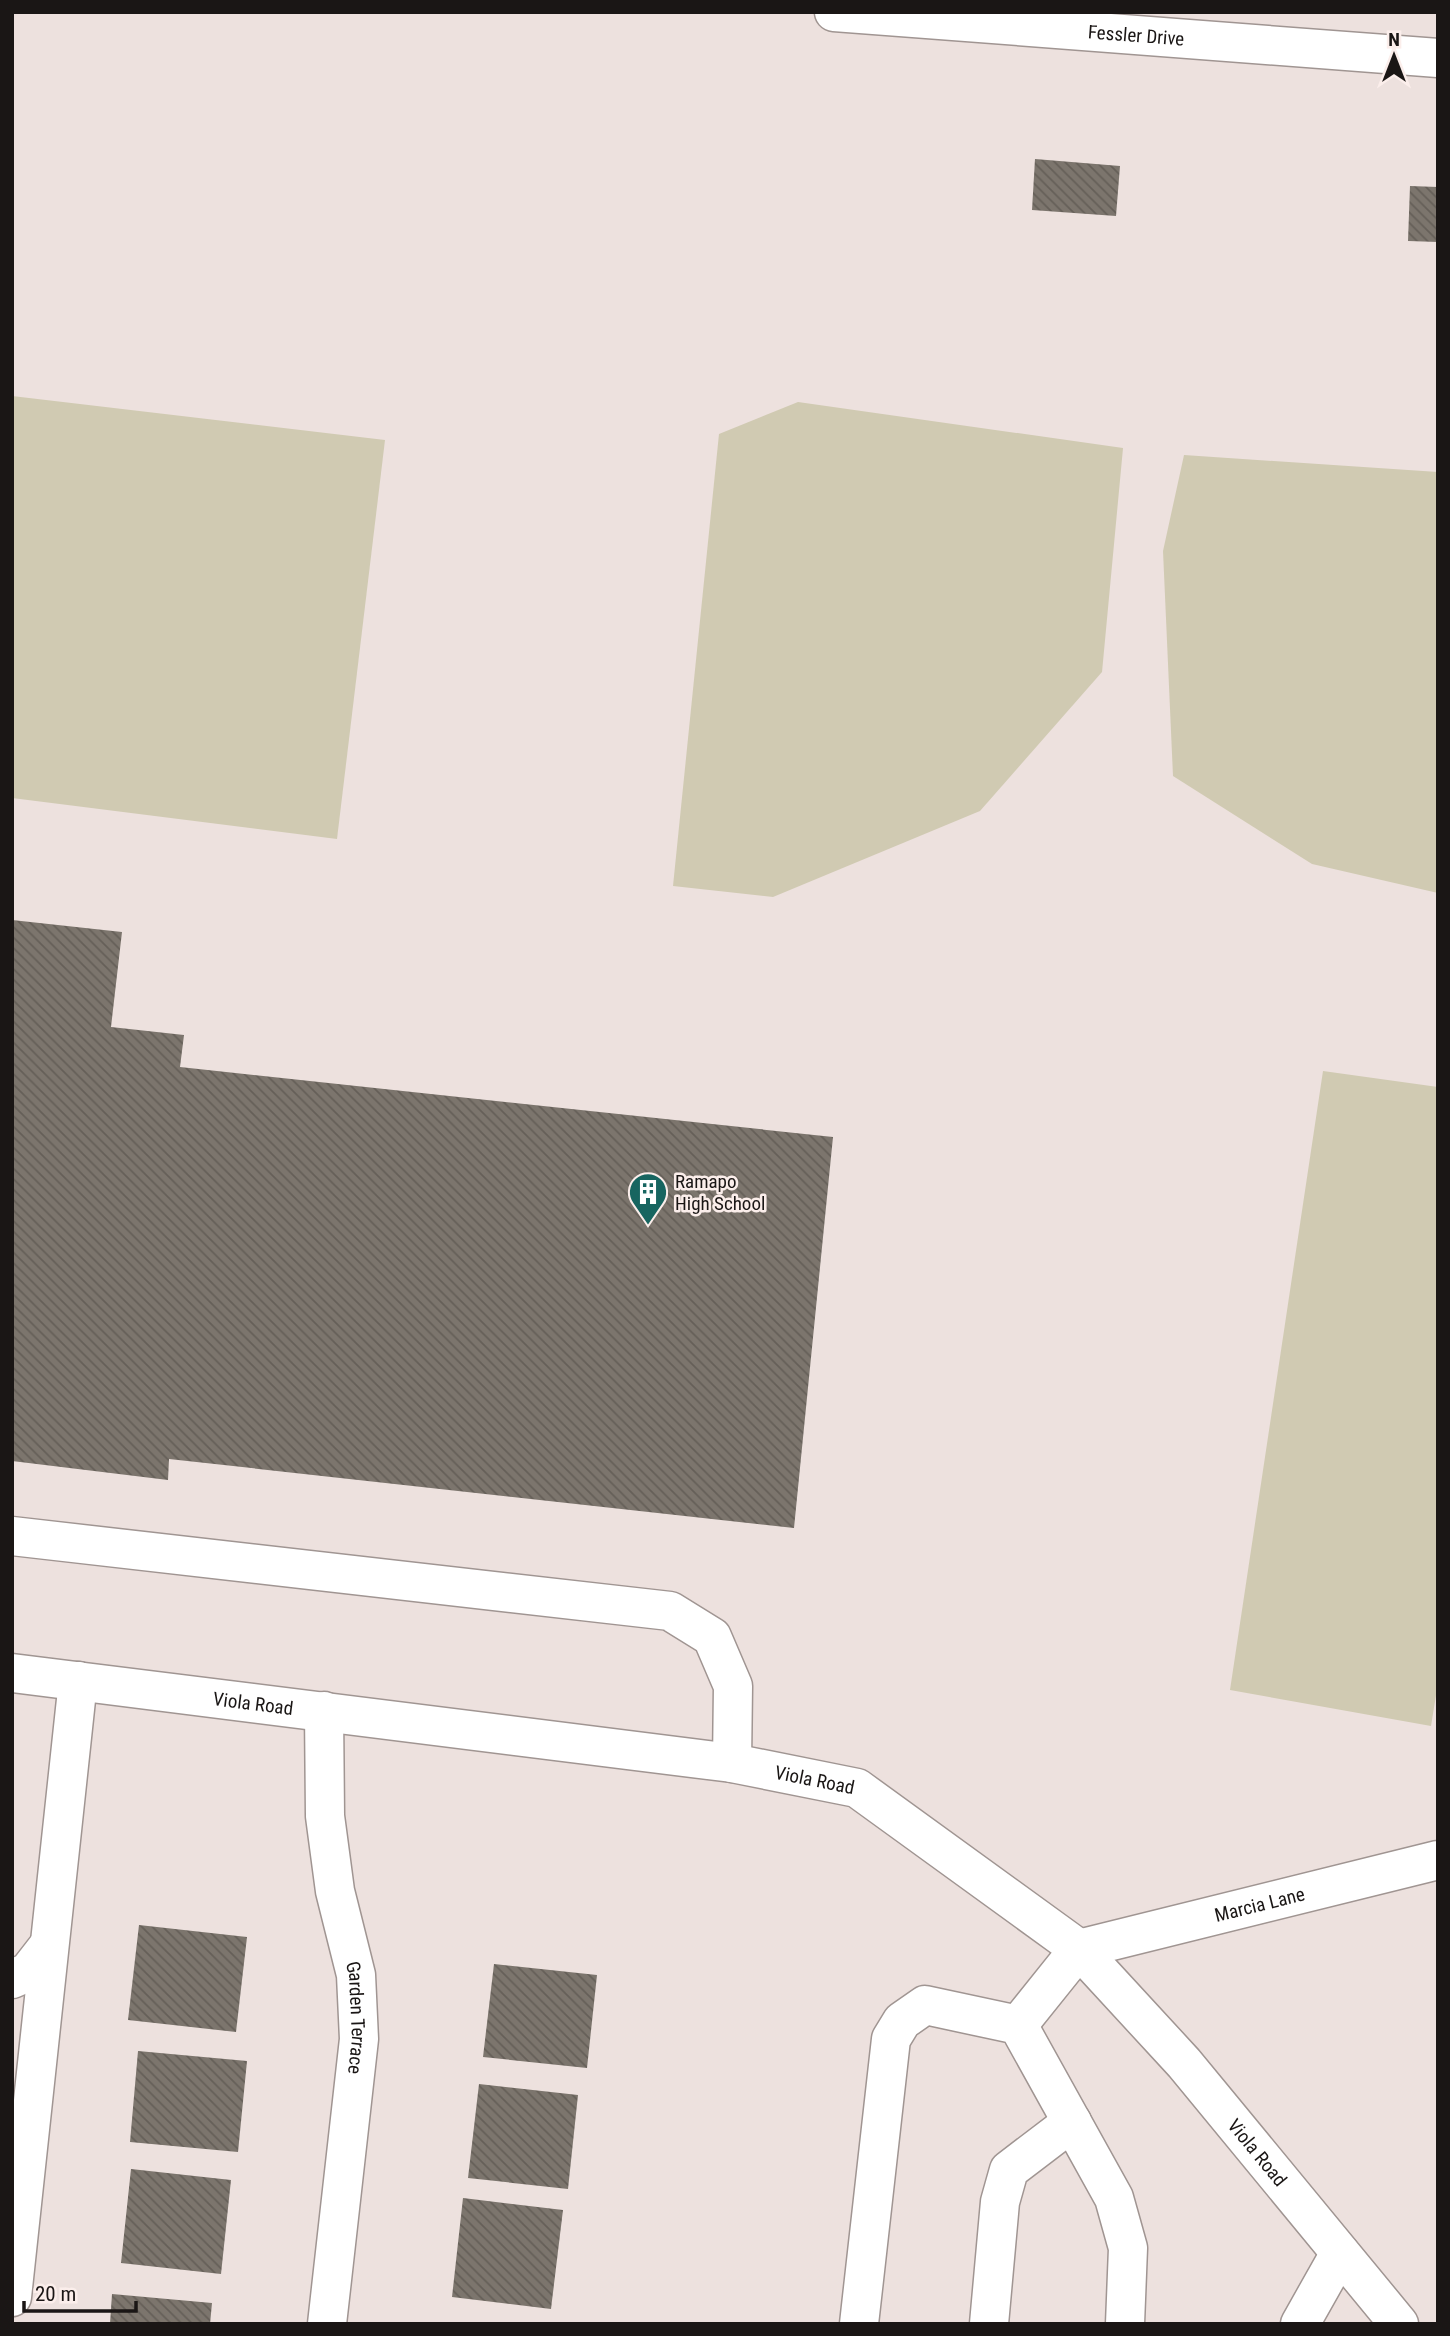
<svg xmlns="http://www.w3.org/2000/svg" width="1450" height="2336" viewBox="0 0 1450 2336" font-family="'Roboto Condensed',sans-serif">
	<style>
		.park { fill: #d0cab2 }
		.building { fill: url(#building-back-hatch) }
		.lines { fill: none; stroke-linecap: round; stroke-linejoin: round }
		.minor-casing { stroke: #a09592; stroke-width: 41 }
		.minor { stroke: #fff; stroke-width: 38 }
		.labels { text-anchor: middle; stroke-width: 5; stroke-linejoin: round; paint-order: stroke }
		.street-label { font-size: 19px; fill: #1a1615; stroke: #fbeeeb }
		.poi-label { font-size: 19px; fill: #1a1615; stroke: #fbeeeb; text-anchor: start }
	</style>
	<defs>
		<pattern id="building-back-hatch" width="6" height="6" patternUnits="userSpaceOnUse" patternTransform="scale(1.75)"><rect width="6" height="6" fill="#7c756d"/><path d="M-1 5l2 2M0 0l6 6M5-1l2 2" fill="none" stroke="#655f58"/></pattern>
	</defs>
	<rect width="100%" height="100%" fill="#ede1de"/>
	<g class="park">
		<path d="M12,396L385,440L337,839L12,798Z"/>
		<path d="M798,402L1123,448L1102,672L980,811L773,897L673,886L719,434Z"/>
		<path d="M1184,455L1438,472V893L1312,864L1173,776L1163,551Z"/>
		<path d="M1323,1071L1438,1087V1683L1431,1726L1230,1690Z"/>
	</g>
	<g class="building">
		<path d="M1035,159L1120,166L1116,216L1032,210Z"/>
		<path d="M1410,186L1438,187V242L1408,241Z"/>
		<path d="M12,920L122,932L111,1027L184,1035L180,1067L833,1137L794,1528L169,1459L168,1480L12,1461Z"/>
		<path d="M139,1925L247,1937L236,2032L128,2020Z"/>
		<path d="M494,1964L597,1975L587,2068L483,2057Z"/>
		<path d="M138,2051L247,2061L238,2152L130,2142Z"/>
		<path d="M479,2084L578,2095L568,2189L468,2178Z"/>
		<path d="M131,2169L231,2180L221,2274L121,2263Z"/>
		<path d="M463,2198L563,2210L551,2309L452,2297Z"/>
		<path d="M112,2294L212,2303L210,2324H110Z"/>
	</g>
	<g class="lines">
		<g class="minor-casing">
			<g id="minor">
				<path id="s1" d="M834,12L1438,58"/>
				<path d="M12,1536L670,1611L712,1637L733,1686L732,1763"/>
				<path id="s2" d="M12,1673L732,1763L857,1788L1079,1949L1184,2063L1399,2324"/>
				<path id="s3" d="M324,1711L325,1816L335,1891L356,1975L359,2039L327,2324"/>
				<path id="s4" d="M1079,1949L1438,1860"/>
				<path d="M12,1979L28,1972L49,1945"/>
				<path d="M1018,2025L1079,1949"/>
				<path d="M12,2297L78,1681"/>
				<path d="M859,2324L891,2039L902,2021L925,2005L1018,2025L1114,2198L1128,2248L1125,2324"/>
				<path d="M989,2324L1000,2202L1009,2170L1072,2122"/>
				<path d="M1300,2324L1340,2253"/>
			</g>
		</g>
		<use href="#minor" class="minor"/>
	</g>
	<defs>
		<g id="building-pin" transform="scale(2.0125)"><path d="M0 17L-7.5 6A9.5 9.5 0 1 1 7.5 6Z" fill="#176560" stroke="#fbeeeb"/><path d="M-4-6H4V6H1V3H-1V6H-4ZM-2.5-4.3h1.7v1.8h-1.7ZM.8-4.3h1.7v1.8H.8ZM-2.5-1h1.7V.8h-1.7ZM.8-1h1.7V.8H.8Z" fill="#fff"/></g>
	</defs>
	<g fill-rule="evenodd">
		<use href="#building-pin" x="648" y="1192"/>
	</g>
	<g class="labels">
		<g class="street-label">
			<text dy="7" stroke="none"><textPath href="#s1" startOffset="303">Fessler Drive</textPath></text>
			<text dy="7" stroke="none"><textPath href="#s2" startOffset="243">Viola Road</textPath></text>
			<text dy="7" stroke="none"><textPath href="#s2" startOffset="810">Viola Road</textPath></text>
			<text dy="7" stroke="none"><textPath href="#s4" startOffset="186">Marcia Lane</textPath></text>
			<text dy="7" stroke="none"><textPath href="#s3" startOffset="310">Garden Terrace</textPath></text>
			<text dy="7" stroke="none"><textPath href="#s2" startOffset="1398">Viola Road</textPath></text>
		</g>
		<g class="poi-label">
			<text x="675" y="1188">Ramapo<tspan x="675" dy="22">High School</tspan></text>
		</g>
	</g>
	<rect width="1450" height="2336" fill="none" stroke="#1a1615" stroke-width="28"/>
	<g transform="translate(1394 56)" stroke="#fbeeeb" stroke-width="5" paint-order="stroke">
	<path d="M0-5L12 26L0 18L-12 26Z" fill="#1a1615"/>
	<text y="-10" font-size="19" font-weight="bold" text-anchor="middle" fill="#1a1615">N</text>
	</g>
	<path d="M24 2301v10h112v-10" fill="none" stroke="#1a1615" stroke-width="3.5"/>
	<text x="35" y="2301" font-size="21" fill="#1a1615" stroke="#fbeeeb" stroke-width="5" paint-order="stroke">20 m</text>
</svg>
